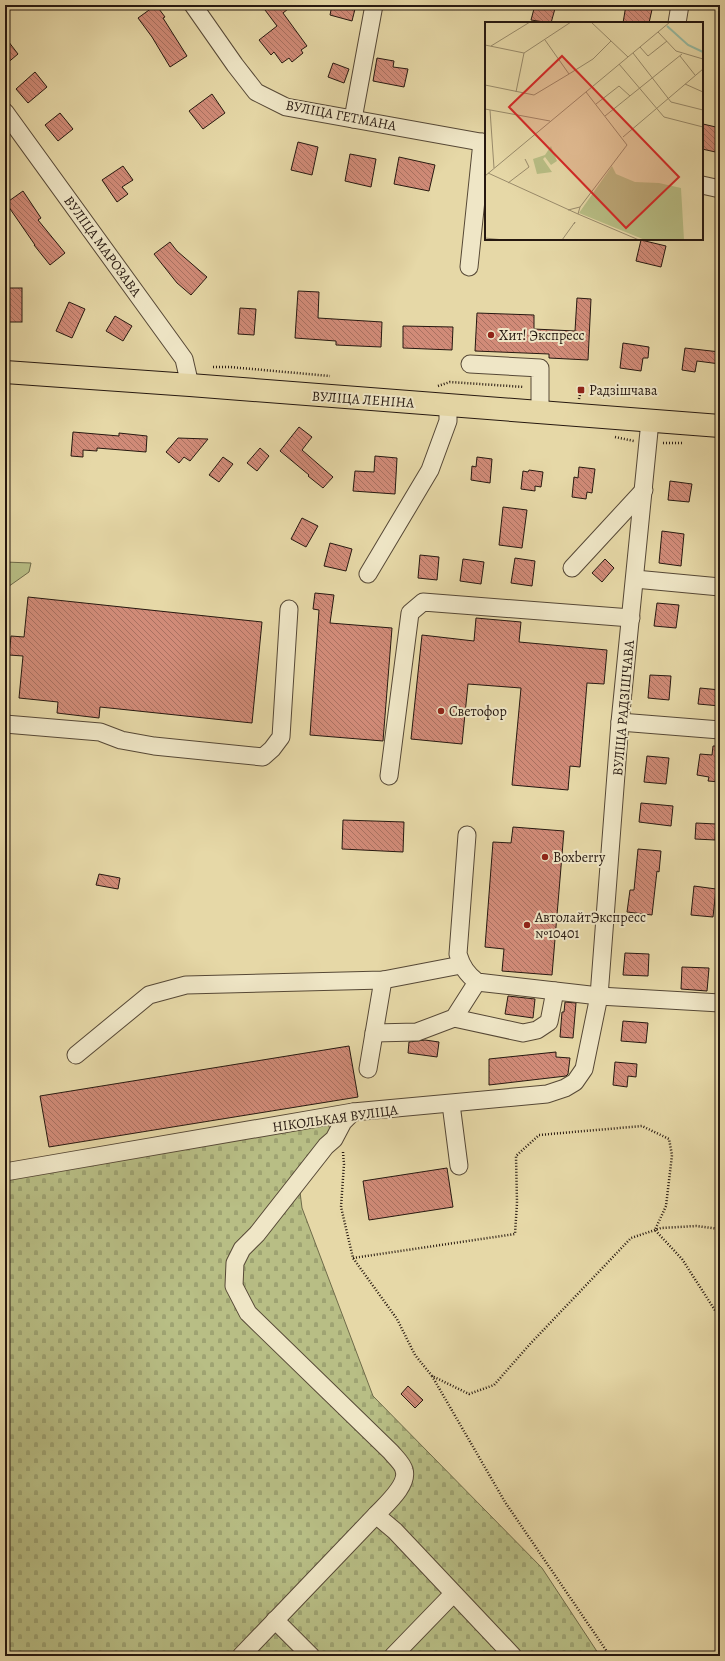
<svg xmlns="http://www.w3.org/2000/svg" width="725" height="1661" viewBox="0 0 725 1661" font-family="Alegreya,serif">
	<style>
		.green { fill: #b8be85; stroke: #6f6b4a }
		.cemetery { fill: url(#cemetery-stones); stroke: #6f6b4a }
		.building { fill: url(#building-back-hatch); stroke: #261810 }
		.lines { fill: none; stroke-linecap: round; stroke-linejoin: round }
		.minor-casing { stroke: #564836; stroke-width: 19 }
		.major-casing { stroke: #261810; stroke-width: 24 }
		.path { stroke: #261810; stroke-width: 2.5; stroke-dasharray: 1 2; stroke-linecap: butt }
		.minor { stroke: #efe6c6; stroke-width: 17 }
		.major { stroke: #e6d8a7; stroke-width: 22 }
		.poi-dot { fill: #8f2418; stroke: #efe6c6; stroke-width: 1.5 }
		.labels { text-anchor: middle; stroke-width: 4; stroke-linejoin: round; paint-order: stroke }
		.street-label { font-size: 14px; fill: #261810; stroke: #efe6c6 }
		.poi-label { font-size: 14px; fill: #261810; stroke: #efe6c6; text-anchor: start }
		.inset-river { fill: none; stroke: #97bba3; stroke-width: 2 }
		.inset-road { fill: none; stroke: #998b6b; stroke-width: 1 }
		.view { fill: #d62828; fill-opacity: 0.15; stroke: #d62828; stroke-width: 2 }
		.inset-edge { fill: none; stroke: #261810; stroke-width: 2 }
	</style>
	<defs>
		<pattern id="cemetery-stones" width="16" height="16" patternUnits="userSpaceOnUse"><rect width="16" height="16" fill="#b8be85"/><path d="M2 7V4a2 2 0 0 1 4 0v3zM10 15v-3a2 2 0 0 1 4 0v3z" fill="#9ea372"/></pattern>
		<pattern id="building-back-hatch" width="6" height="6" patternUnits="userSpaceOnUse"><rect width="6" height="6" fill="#d18b78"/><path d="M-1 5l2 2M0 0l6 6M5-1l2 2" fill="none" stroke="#a97161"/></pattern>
	</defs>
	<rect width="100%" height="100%" fill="#e6d8a7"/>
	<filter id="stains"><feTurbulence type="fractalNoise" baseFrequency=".005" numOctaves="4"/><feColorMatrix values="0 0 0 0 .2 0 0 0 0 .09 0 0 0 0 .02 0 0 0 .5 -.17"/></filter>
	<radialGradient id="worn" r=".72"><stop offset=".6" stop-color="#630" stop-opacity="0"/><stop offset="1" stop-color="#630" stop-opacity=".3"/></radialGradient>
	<path class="green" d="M5,562L31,563L29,572L5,589Z"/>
	<path class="cemetery" d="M328,1124L334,1139L300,1192L302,1208L373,1396L542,1568L600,1656H5V1179Z"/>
	<g class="building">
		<path d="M156,5L165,17L163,18L187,56L170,67L152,37L138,18Z"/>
		<path d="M272,5H293L283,13L307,46L301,50L303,53L292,62L289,58L282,63L274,52L271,55L259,40L277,26L265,10Z"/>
		<path d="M332,5H356L352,21L330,15Z"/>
		<path d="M535,5H556L551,23L531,20Z"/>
		<path d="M626,5H653L649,23H623Z"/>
		<path d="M5,37L18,54L5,65Z"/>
		<path d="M377,58L394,61L393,67L408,69L404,87L373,81Z"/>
		<path d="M333,63L349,69L344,83L328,77Z"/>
		<path d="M35,72L47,87L28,103L16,89Z"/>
		<path d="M212,94L225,113L203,129L189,111Z"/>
		<path d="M60,113L73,129L58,141L45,125Z"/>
		<path d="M703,124L720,128V153L702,149Z"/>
		<path d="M298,142L318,147L312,175L291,170Z"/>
		<path d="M350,154L376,159L371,187L345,181Z"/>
		<path d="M399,157L435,165L429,191L394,184Z"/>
		<path d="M123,166L133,180L122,187L128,194L117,202L102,180Z"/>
		<path d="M23,191L41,218L38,220L65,253L50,265L34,245H35L6,203Z"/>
		<path d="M641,240L666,246L661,267L636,261Z"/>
		<path d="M170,242L177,251L207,277L191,295L177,283L154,254Z"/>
		<rect x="5" y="288" width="17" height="34"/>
		<path d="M298,291L319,292L318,318L382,322L381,347L336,345V341L295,338Z"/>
		<path d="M577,298L591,299L588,360L549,358V354L475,351L477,313L534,315V329L575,331Z"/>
		<path d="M69,302L85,309L72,338L56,331Z"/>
		<path d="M240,308L256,309L254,335L238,334Z"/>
		<path d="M115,316L132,326L123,341L106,331Z"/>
		<path d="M403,326L453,327L452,350L403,348Z"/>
		<path d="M623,343L649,347L648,358H643L641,371L620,368Z"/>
		<path d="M685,348L720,352V364L697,361L695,372L682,370Z"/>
		<path d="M299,427L312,437L302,450L333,477L323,488L308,476L309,475L280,451Z"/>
		<path d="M73,432L119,436V433L147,436L146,452L97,448V451L83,450V457L71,456Z"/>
		<path d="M178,438L208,439L190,461L184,457L179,463L166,452Z"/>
		<path d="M260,448L269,456L257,471L247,463Z"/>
		<path d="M375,456L397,458L395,494L353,491L355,471L374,472Z"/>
		<path d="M223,457L233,464L219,482L209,475Z"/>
		<path d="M477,457L492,459L490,483L471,480L472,466L476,467Z"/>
		<path d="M579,467L595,469L592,493L587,492L586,499L572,497L574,477L578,478Z"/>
		<path d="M529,470L543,472L541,487L535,486V491L521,489L523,471L528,472Z"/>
		<path d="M670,481L692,484L689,502L668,500Z"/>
		<path d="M503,507L527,510L522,548L499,545Z"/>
		<path d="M302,518L318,526L306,547L291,539Z"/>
		<path d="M662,531L684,534L681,566L659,563Z"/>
		<path d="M330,543L352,549L346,571L324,566Z"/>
		<path d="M420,555L439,557L437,580L418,578Z"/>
		<path d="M515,558L535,561L532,586L511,583Z"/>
		<path d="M463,559L484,562L481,584L460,581Z"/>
		<path d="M605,559L614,568L602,582L592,573Z"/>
		<path d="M315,593L334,595L330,623L392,628L383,741L310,735L319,610L313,609Z"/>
		<path d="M28,597L262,622L252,723L100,707L99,718L57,713L58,702L19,698L23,656L9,655L11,636L24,637Z"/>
		<path d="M657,603L679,605L676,628L654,626Z"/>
		<path d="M476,618L521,622L519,642L607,650L604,684L587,683L580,767L570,766L568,790L512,785L521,688L468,684L462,744L411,739L422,635L474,641Z"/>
		<path d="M650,675L671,676L669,700L648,698Z"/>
		<path d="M700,688L720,690V706L698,704Z"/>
		<path d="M713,746H720V782L708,781L709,777L697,775L700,754L712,755Z"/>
		<path d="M647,756L669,758L666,784L644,782Z"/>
		<path d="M641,803L673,806L671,826L639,822Z"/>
		<path d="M343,820L404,822L403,852L342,849Z"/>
		<path d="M696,823L716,824L715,840L695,839Z"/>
		<path d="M513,827L564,831L552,975L502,971L504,949L485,947L493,842L511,843Z"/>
		<path d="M638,849L661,851L659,872L657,871L652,915L627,912L630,890H634Z"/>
		<path d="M99,874L120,878L118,889L96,885Z"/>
		<path d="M694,886L716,889L713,917L691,915Z"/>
		<path d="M625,953L649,954L648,976L623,975Z"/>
		<path d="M682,967L709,968L707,991L681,989Z"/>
		<path d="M508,996L535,999L533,1018L505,1014Z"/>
		<path d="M565,1002L576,1003L573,1038L560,1037L562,1012H564Z"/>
		<path d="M623,1021L648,1023L646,1043L621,1041Z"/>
		<path d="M425,1040L439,1042L437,1057L408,1053L409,1042Z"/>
		<path d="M349,1046L358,1097L49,1147L40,1096Z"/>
		<path d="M556,1052V1057L570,1058L568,1074L566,1076L489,1085V1059Z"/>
		<path d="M615,1062L637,1064L636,1077L628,1076L627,1087L613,1085Z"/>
		<path d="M447,1168L453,1207L369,1220L363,1181Z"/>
		<path d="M408,1386L423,1400L415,1408L401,1394Z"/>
	</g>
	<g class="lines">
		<g class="minor-casing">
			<g id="minor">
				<path d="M193,5L235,65L256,92L286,107L486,143"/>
				<path d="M677,23L680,5"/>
				<path d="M5,112L184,359L190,385"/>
				<path d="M353,119L374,5"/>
				<path d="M702,185L720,189"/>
				<path d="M469,267L482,142"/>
				<path d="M470,364L540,368V413"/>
				<path d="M572,568L644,490"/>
				<path d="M368,574L430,470L448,421V405"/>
				<path d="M635,579L720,587"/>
				<path d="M620,722L720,730"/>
				<path d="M5,724L100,732L121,740L154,746L263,757L272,749L281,737L289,609"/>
				<path d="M389,776L410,613L423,602L631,618"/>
				<path d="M467,835L458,954C462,967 467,974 477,982L599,996L720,1003"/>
				<path d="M454,1018L523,1033L537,1030L549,1022L555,991"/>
				<path d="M374,1033L417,1032L454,1018L477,982"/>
				<path d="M76,1055L149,995L186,985L383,980L461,965"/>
				<path d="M368,1069L383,980"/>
				<path d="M451,1104L459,1166"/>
				<path d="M353,1112L343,1122L334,1139L326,1146L257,1234L242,1249L235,1263L234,1286L248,1313L391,1452C395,1457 403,1464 404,1470C409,1485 385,1505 376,1515L395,1531L513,1656"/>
				<path d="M5,1172L353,1112L547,1094L565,1088L575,1082L584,1069L599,996L620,722L650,421"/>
				<path d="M275,1620L311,1656"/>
				<path d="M241,1656L376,1515"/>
				<path d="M393,1656L453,1594"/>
			</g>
		</g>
		<g class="major-casing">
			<path id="major" d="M5,372L190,385L720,426"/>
		</g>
		<g class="path">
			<path d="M213,367H230L330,376"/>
			<path d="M438,386L450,382L524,387"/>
			<path d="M579,399L581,390"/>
			<path d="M615,437L634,441"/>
			<path d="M663,443H684"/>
			<path d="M343,1152L344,1164L341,1207L353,1258L397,1319L415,1355L432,1376L469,1394L494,1385L531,1343L631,1238L661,1228L696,1226L720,1229"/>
			<path d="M353,1258L515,1234L517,1203L516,1156L539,1135L642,1126L669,1139L672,1155L666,1206L655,1230L682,1259L720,1318"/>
			<path d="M432,1376L505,1502L610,1656"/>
		</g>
		<use href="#minor" class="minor"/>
		<use href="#major" class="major"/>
	</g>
	<g class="poi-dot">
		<circle cx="491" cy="335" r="4"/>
		<rect x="577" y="386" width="8" height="8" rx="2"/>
		<circle cx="441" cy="711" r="4"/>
		<circle cx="545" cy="857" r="4"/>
		<circle cx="527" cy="925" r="4"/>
	</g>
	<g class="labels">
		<g class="street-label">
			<text transform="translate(341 115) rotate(11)" y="5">ВУЛІЦА ГЕТМАНА</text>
			<text transform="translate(103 246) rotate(54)" y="5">ВУЛІЦА МАРОЗАВА</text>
			<text transform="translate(363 399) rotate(4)" y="5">ВУЛІЦА ЛЕНІНА</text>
			<text transform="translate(623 708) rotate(-85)" y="5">ВУЛІЦА РАДЗІШЧАВА</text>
			<text transform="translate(335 1118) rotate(-8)" y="5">НІКОЛЬКАЯ ВУЛІЦА</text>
		</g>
		<g class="poi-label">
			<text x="499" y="340">Хит! Экспресс</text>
			<text x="589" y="395">Радзішчава</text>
			<text x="449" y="716">Светофор</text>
			<text x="553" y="862">Boxberry</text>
			<text x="535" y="922">АвтолайтЭкспресс<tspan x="535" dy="16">№10401</tspan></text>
		</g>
	</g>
	<g transform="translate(485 22)">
		<rect width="218" height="218" fill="#e6d8a7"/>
		<path d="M66,124L72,139L66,143L60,135L58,137L67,150L52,152L48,137L60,133Z" fill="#b8be85"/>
		<path d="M127,144L131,152L150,160L174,161L196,166L199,218H160L94,191Z" fill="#b8be85"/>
		<path class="inset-river" d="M182,4L203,23L218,30"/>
		<path class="inset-road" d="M106,0L143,35M173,10L191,29L218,37M0,23L39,31L86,0M6,24L45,0M155,25L163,34L182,19M148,31L186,80L218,88M195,34L210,53M134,42L179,95L218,105M84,52L108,37L126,19M200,62L218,70M0,63L49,73L84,52L60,18M31,70L39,31M111,82L134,64L145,74M0,87L65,99M5,88L9,146M120,94L197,32M138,115L218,47M3,151L93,192M0,154L185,0M23,161L44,145L40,137M95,185L93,192L154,218M83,188L95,185L142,123L101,70M0,216L19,218M77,218L90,200L89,202"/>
		<path class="view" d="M77,34L194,155L141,206L24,85Z"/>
		<rect width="218" height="218" class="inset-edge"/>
	</g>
	<rect width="725" height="1661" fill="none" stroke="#e6d8a7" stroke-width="20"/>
	<rect x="6" y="6" width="713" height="1649" fill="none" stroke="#261810" stroke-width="2"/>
	<rect x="10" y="10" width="705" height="1641" fill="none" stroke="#261810"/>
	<rect width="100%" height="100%" filter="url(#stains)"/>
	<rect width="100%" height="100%" fill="url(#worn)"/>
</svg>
